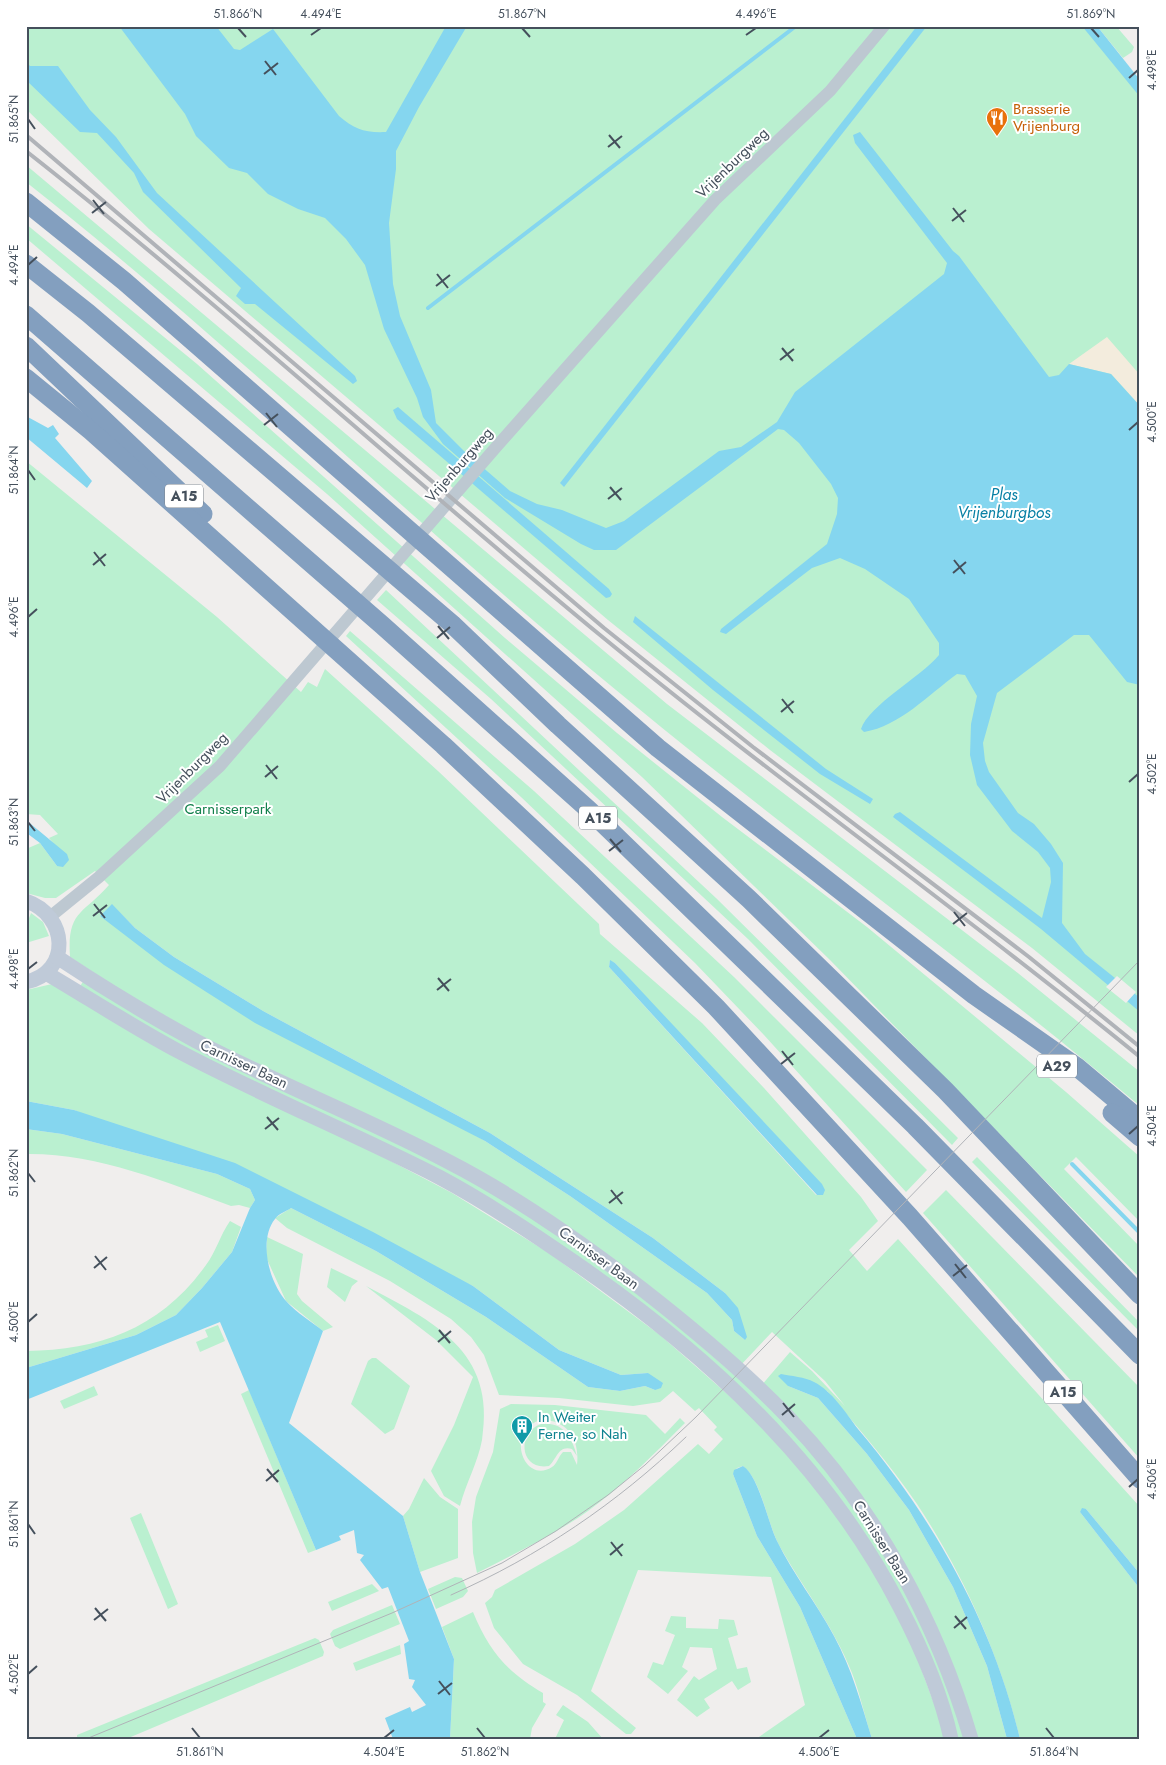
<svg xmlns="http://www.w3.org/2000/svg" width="1166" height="1765" viewBox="0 0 1166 1765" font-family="Jost,sans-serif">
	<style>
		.green { fill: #baf0d0; fill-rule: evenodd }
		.sand { fill: #f3ecdd }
		.water { fill: #85d6ef }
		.pier { fill: #f0eeed }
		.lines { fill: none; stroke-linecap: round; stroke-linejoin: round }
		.stream { stroke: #85d6ef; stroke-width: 4 }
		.tertiary { stroke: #bdc8d1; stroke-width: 12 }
		.secondary { stroke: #bfcad8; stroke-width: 15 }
		.motorway { stroke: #839fbf; stroke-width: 19 }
		.tram { stroke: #b0b3b8; stroke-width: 1 }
		.rail { stroke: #b0b3b8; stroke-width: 4 }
		.ticks { fill: none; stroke: #45505c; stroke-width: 2 }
		.labels { text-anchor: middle; stroke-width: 4; stroke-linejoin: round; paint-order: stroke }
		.shield { fill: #fff; stroke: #7d848d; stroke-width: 1 }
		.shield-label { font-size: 14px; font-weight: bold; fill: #45505c }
		.food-label { font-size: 15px; fill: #c56008; stroke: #fff; text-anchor: start }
		.street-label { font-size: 15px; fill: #45505c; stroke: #fff }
		.park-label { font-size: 15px; fill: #13804c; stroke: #fff }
		.culture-label { font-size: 15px; fill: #0d838f; stroke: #fff; text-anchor: start }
		.water-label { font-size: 16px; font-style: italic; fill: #0880a5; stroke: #fff }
		.neatline { fill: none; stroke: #45505c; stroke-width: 2 }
		.ticks-label { font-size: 12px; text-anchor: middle; fill: #45505c }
	</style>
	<rect width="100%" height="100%" fill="#f0eeed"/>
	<g class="green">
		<path d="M26,26H1090L1140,87V1036L1032,948L770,750L608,620L149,229L26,109Z"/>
		<path d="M1097,26H1116L1134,47L1132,52L1123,58Z"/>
		<path d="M26,165L667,704L1014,970L1140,1072V1106C969,963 788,833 616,690C416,525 230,343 26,182Z"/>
		<path d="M26,224L197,364L505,638L617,733L722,817L867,927L1066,1092L1140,1157V1222L1076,1157L1064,1169L1140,1247V1278L830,960L642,777L327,494L26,238Z"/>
		<path d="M26,461L217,617L301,692L308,682L317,687L325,669L438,771L599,924L600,934L702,1023L764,1088L861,1197L878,1221L849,1250L867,1271L898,1239L1140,1507V1574L1086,1509L1080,1512L1140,1589V1739H1020C1000,1656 964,1575 917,1504C890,1464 858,1428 827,1391L788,1386L818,1398L867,1454L909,1510L953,1587L987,1666L1007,1739H974L884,1535L760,1387L790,1352L812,1371L845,1406L825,1381L772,1332L739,1367L560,1229L175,1026L70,957C67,910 83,915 109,885L95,871L56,898H45L26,893V849L40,843L57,866L55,845L49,838L58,834L40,815L26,814ZM112,905L135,928L174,957L263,1011L490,1133L653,1238L725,1293L745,1340L734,1331L732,1320L707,1293L570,1196L485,1141L100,916ZM610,961L615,963L822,1195H816L609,967Z"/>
		<path d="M386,590L716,898L958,1138L952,1145L748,939L491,699L377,600Z"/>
		<path d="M350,631L534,791L734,977L927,1170L906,1192L764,1035L695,963L521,797L346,636Z"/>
		<path d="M31,913L43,922L49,936L26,943V926Z"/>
		<path d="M84,980L428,1155L521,1210L658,1308L782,1417L832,1474L911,1595L967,1739H957L932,1664L790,1440L545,1237L215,1066L79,988Z"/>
		<path d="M52,984L452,1193L549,1253L660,1335L741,1406L787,1452L851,1533L908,1633L947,1739H872C865,1717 860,1694 852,1673C834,1627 803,1588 779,1545C767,1523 762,1481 743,1466L737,1468L733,1474L757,1536L800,1607L857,1739H756L805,1705L771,1577L638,1570L591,1691L636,1728L631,1734H626L577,1695L523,1664L494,1628L485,1603L492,1597L495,1590L575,1544L624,1510L698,1444L709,1454L723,1439L714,1430L717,1427L699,1408L695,1411L673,1391L660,1402L633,1406L559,1398L499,1395L484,1355L471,1337L451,1319L390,1281L287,1228L275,1218L291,1208L376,1251L486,1317L588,1387L620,1391L645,1386L655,1390L648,1373L621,1375L559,1350L473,1286L74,1110L26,1101V990Z"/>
		<path d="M26,1129L62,1134L217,1174L250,1189L255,1200L250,1208L239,1205L231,1206C166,1182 97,1153 26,1154Z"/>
		<path d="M977,1157L1140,1323V1332L972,1162Z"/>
		<path d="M946,1190L1140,1388V1459L923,1213Z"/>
		<path d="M230,1221L241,1227L232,1252L202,1288L176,1315L136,1335L26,1368V1351C101,1350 161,1328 206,1265C216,1252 220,1235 230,1221Z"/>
		<path d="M267,1237L303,1254L297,1294L302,1301L333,1327L323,1331L286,1301L266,1257Z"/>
		<path d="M331,1268L358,1281L352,1286L345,1302L327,1287Z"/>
		<path d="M366,1286C432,1321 497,1350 482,1440C478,1462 466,1483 460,1506L444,1496L431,1471L454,1425L473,1377L436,1340Z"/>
		<path d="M218,1325L225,1341L200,1352L196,1342L208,1337L205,1330Z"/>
		<path d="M372,1358H376L410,1386L394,1429L385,1434L351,1404L368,1361Z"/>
		<path d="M94,1386L98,1395L64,1409L60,1401Z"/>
		<path d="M249,1390L316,1550L308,1553L241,1394Z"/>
		<path d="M511,1404L555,1405L646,1415L665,1434L680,1418L685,1423C654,1454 624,1485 588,1511C554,1535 514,1554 477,1573L473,1553L472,1522L476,1497L493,1452L500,1409ZM540,1420C567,1419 580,1439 577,1465L571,1452H563C558,1457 557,1464 552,1467C525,1485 504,1433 540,1420Z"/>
		<path d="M541,1424C563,1421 572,1437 577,1456L572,1449C558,1445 557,1459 549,1466C520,1471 516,1433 541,1424Z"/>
		<path d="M424,1478L440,1497L458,1509V1558L420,1572L403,1516L409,1509Z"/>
		<path d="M141,1513L178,1604L168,1609L130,1518Z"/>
		<path d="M455,1577L462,1578L468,1591L463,1597L436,1609L428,1589Z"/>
		<path d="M372,1584L379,1591L332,1611L328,1602Z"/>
		<path d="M392,1605L400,1624L340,1649L335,1646L330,1634L333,1630Z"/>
		<path d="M473,1612C489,1651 507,1672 543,1693V1702L546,1704L532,1728L530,1739H450L454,1659L442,1627Z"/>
		<path d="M671,1616L686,1617V1628L718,1629L719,1619L734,1620L738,1635L728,1638L737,1669L747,1667L751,1682L738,1690L732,1681L704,1699L710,1708L697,1717L677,1700L694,1676L699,1680L717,1669L712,1648L690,1647L682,1667L688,1671L668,1694L647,1677L653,1662L663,1665L675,1635L665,1631Z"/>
		<path d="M315,1638L319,1640L324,1652L323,1656L126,1739H77V1735Z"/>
		<path d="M400,1645L401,1654L356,1671L353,1663Z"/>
		<path d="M563,1705L588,1722L603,1739H555L564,1720L556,1715Z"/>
	</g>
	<path class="sand" d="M1107,337L1140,375V406L1111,374L1069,364Z"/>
	<g class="water">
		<path d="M119,26H216L234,49L240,50L273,29L339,116C354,129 365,133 386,132L446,26H467L419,107L396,151V169L389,223L393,284L400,316L431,390L436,423L464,451L510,491L537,504L562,510L606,528L624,521L719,451L741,447L777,422L795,392L944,274L947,263L855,143L853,135L860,132L953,251L959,256L1049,377L1059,375L1069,364L1111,374L1140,406V685L1127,682L1089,635H1074L997,693L983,743L985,761L989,772L1018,813L1034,824L1051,844L1063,863L1062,923L1085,954L1140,998V1012L1041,929L893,817L895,814L900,812L1042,918L1051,882L1050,868L1038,852L1012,831L977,785L970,755L971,724L977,696L965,675L957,674C928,695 900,726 864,732L861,729C869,705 921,677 939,655V643L909,599L865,569L840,558L812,568L726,634L720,632L721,629L827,544L837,514L838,498L831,484L799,443L784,430L778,429L616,550H594L581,544L505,498L443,444L423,417L417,398L384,329L365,265L346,239L325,218L298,209L268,194L247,173L229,168L196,136L185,114Z"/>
		<path d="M917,26H927L564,487L560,483Z"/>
		<path d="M1082,26H1097L1140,80V97Z"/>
		<path d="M26,62L30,66H58L90,110L116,137L157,193L355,376L357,381L353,384L255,304H245L236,296L241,288L143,192L134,173L97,133L80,132L26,80Z"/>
		<path d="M398,407L609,589L612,594L610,597L606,598L397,419L393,410Z"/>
		<path d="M26,416L48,428L53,425L59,434L55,438L92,481L87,488L26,437Z"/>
		<path d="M635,616L826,769L873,799L870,804L820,774L713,690L633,622Z"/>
		<path d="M26,820L67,854L69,860L63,867L57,866L40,843L28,834Z"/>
		<path d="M112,904L135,928L174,957L263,1011L490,1133L653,1238L725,1293L738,1308L747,1337L745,1340L734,1331L732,1320L707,1293L570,1196L485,1141L255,1023L164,965L100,916Z"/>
		<path d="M610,960L615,963L822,1184L825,1190L823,1195H817L609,967Z"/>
		<path d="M26,1101L74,1110L235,1163L373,1232L473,1286L559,1350L621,1375L648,1373L663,1383L661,1388L655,1390L645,1386L620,1391L588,1387L486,1317L376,1251L291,1208C287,1211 278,1214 275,1219C258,1240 269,1283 287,1302C297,1313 312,1322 323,1331L289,1423L403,1516L420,1572L454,1659L450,1739H393L385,1718L410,1707L412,1712L426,1705L412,1687L415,1680L409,1679L404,1644L409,1641L388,1587L382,1589L360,1560L364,1555L357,1553L354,1530L339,1536L341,1540L316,1550L220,1322L26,1400V1368L136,1335L176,1315L202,1288L232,1252L250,1208L255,1200L250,1189L217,1174L62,1134L26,1129Z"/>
		<path d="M781,1374C791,1376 805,1377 814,1382C832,1391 846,1413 858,1429C934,1519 993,1624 1020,1739H1007L987,1666L953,1587L909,1510L867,1454L818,1398L788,1386L778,1376Z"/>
		<path d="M743,1466C759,1476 768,1523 777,1541C793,1574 817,1604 834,1636C852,1669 861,1703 872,1739H857L800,1607L757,1536L733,1474L734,1470Z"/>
		<path d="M1082,1508L1086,1509L1140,1574V1589L1080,1512Z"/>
	</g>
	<path class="pier" d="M1117,976L1136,992L1126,1003L1106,987Z"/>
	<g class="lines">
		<g class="stream">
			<path d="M428,308L796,26"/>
			<path d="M1072,1164L1140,1233"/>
		</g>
		<path class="tertiary" d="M51,916L99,877L220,766L497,446L715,200L830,91L884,26"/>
		<g class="secondary">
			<path d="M26,901C68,915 72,972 26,982"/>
			<path d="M57,957C102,987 148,1015 196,1041C278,1084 366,1118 449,1162C517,1197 581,1242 642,1289C692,1328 743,1370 787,1416C874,1507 936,1619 971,1739"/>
			<path d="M46,973C90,999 133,1027 178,1051C263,1096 353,1133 439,1177C486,1202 531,1232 574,1262C706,1353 826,1463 900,1607C922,1649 941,1693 951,1739"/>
		</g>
		<g class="motorway">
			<path d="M26,202L124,281L658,748L974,995L1077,1067L1140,1120"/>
			<path d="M26,264L88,313L452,624L558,725L749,899L945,1090L1140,1295"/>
			<path d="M26,315L382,625L589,810L915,1126L1140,1355"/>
			<path d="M26,346L203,514"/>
			<path d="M26,378L91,431L443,745L583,876L716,1007L910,1217L1140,1479"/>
			<path d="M1112,1113L1140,1137"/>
		</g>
		<g class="tram">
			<path d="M1135,26L1140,32"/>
			<path d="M451,1595C539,1556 616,1504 686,1437"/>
			<path d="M86,1739L392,1613L502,1563L556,1531L608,1495L645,1465L696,1417L1140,960"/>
		</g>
		<g class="rail">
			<path d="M26,135L604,628L753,747L1029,957L1140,1047"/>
			<path d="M26,151C223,306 407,476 600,635C776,780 963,912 1140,1057"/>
		</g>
	</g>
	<path class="ticks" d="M238,28L246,37M522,28L530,37M1091,28L1099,37M311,35L321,28M746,35L756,28M265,61L276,75M264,74L278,63M1129,78L1138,70M28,119L35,129M609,135L620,148M608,147L622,136M93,200L104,214M953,208L964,222M92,213L106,202M952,221L966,210M28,265L37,257M437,274L448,288M436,286L450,275M782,348L793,361M780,360L794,349M266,413L277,427M264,425L278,414M1129,430L1138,422M28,470L35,480M610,487L621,500M608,499L622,488M94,552L105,566M954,560L965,574M93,565L106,554M953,573L966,562M28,617L37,609M438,626L449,639M437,638L450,627M782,699L793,713M781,712L794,701M266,765L277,779M265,777L278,766M1129,782L1138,774M28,822L35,831M610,839L621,852M609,851L623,840M94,904L105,918M954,912L965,926M93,916L107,905M953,924L967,913M28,969L37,962M438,978L449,991M437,990L451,979M782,1051L793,1065M781,1064L795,1053M267,1117L278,1130M265,1129L279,1118M1129,1134L1138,1126M28,1173L35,1182M611,1190L622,1204M609,1203L623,1192M95,1256L106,1270M955,1264L966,1278M94,1268L107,1257M953,1276L967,1265M28,1322L37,1314M439,1330L450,1343M438,1342L451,1331M783,1403L794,1417M782,1415L795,1404M267,1469L278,1482M266,1481L279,1470M1129,1487L1138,1479M28,1524L35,1534M611,1542L622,1556M610,1555L623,1544M95,1608L106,1621M955,1616L966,1629M94,1620L108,1609M954,1628L967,1617M28,1674L37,1666M439,1681L450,1695M438,1694L452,1683M192,1728L200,1738M477,1728L485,1738M1046,1728L1054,1738M384,1738L394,1730M819,1738L829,1730"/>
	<defs>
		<g id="restaurant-pin" transform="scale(1.125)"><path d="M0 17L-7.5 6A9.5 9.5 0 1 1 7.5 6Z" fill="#e8710a" stroke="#fff"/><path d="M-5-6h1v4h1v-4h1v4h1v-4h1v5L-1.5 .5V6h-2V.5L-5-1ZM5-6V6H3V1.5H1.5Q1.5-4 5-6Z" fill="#fff"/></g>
		<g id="building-pin" transform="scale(1.125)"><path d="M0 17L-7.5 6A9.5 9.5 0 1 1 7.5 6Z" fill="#0f9aa8" stroke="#fff"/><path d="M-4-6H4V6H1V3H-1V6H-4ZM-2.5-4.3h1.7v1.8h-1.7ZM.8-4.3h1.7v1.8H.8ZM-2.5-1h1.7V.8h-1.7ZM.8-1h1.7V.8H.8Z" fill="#fff"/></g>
	</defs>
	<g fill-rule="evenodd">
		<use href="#restaurant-pin" x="997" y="118"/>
		<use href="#building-pin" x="522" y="1426"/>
	</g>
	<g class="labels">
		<g class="shield">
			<rect x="165" y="484.5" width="38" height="23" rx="4"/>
			<rect x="579" y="806.5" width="38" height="23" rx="4"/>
			<rect x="1037" y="1054.5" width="40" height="23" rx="4"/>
			<rect x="1044" y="1380.5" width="38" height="23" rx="4"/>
		</g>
		<g class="shield-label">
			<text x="184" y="501">A15</text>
			<text x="598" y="823">A15</text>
			<text x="1057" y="1071">A29</text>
			<text x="1063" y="1397">A15</text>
		</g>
		<g class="food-label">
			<text x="1013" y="114">Brasserie<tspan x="1013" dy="17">Vrijenburg</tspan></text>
		</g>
		<g class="street-label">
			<text transform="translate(732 163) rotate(-44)" y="5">Vrijenburgweg</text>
			<text transform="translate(459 465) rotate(-49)" y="5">Vrijenburgweg</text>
			<text transform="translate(192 768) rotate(-45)" y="5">Vrijenburgweg</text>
			<text transform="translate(244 1064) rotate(25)" y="5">Carnisser Baan</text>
			<text transform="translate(599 1258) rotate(36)" y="5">Carnisser Baan</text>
			<text transform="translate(882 1542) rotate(58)" y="5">Carnisser Baan</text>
		</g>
		<g class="park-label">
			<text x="228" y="814">Carnisserpark</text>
		</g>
		<g class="culture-label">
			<text x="538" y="1422">In Weiter<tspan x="538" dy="17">Ferne, so Nah</tspan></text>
		</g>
		<g class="water-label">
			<text x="1004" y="500">Plas<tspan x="1004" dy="18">Vrijenburgbos</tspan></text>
		</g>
	</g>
	<rect width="1166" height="1765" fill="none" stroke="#ffffff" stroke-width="55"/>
	<rect x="28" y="28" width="1110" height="1710" class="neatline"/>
	<g class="ticks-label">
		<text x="238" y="18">51.866°N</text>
		<text x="321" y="18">4.494°E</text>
		<text x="522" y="18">51.867°N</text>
		<text x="756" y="18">4.496°E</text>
		<text x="1091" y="18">51.869°N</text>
		<text transform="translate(1152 70) rotate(-90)" y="4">4.498°E</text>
		<text transform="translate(14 119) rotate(-90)" y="4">51.865°N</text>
		<text transform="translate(14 265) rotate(-90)" y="4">4.494°E</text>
		<text transform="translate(1152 422) rotate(-90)" y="4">4.500°E</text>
		<text transform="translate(14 470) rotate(-90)" y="4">51.864°N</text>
		<text transform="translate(14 617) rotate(-90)" y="4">4.496°E</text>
		<text transform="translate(1152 774) rotate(-90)" y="4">4.502°E</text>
		<text transform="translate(14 822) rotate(-90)" y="4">51.863°N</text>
		<text transform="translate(14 969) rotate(-90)" y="4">4.498°E</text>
		<text transform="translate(1152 1126) rotate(-90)" y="4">4.504°E</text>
		<text transform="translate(14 1173) rotate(-90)" y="4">51.862°N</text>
		<text transform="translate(14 1322) rotate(-90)" y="4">4.500°E</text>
		<text transform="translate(1152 1479) rotate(-90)" y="4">4.506°E</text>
		<text transform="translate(14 1524) rotate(-90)" y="4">51.861°N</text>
		<text transform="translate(14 1674) rotate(-90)" y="4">4.502°E</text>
		<text x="200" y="1756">51.861°N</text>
		<text x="384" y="1756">4.504°E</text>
		<text x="485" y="1756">51.862°N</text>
		<text x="819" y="1756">4.506°E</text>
		<text x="1054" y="1756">51.864°N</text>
	</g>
</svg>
